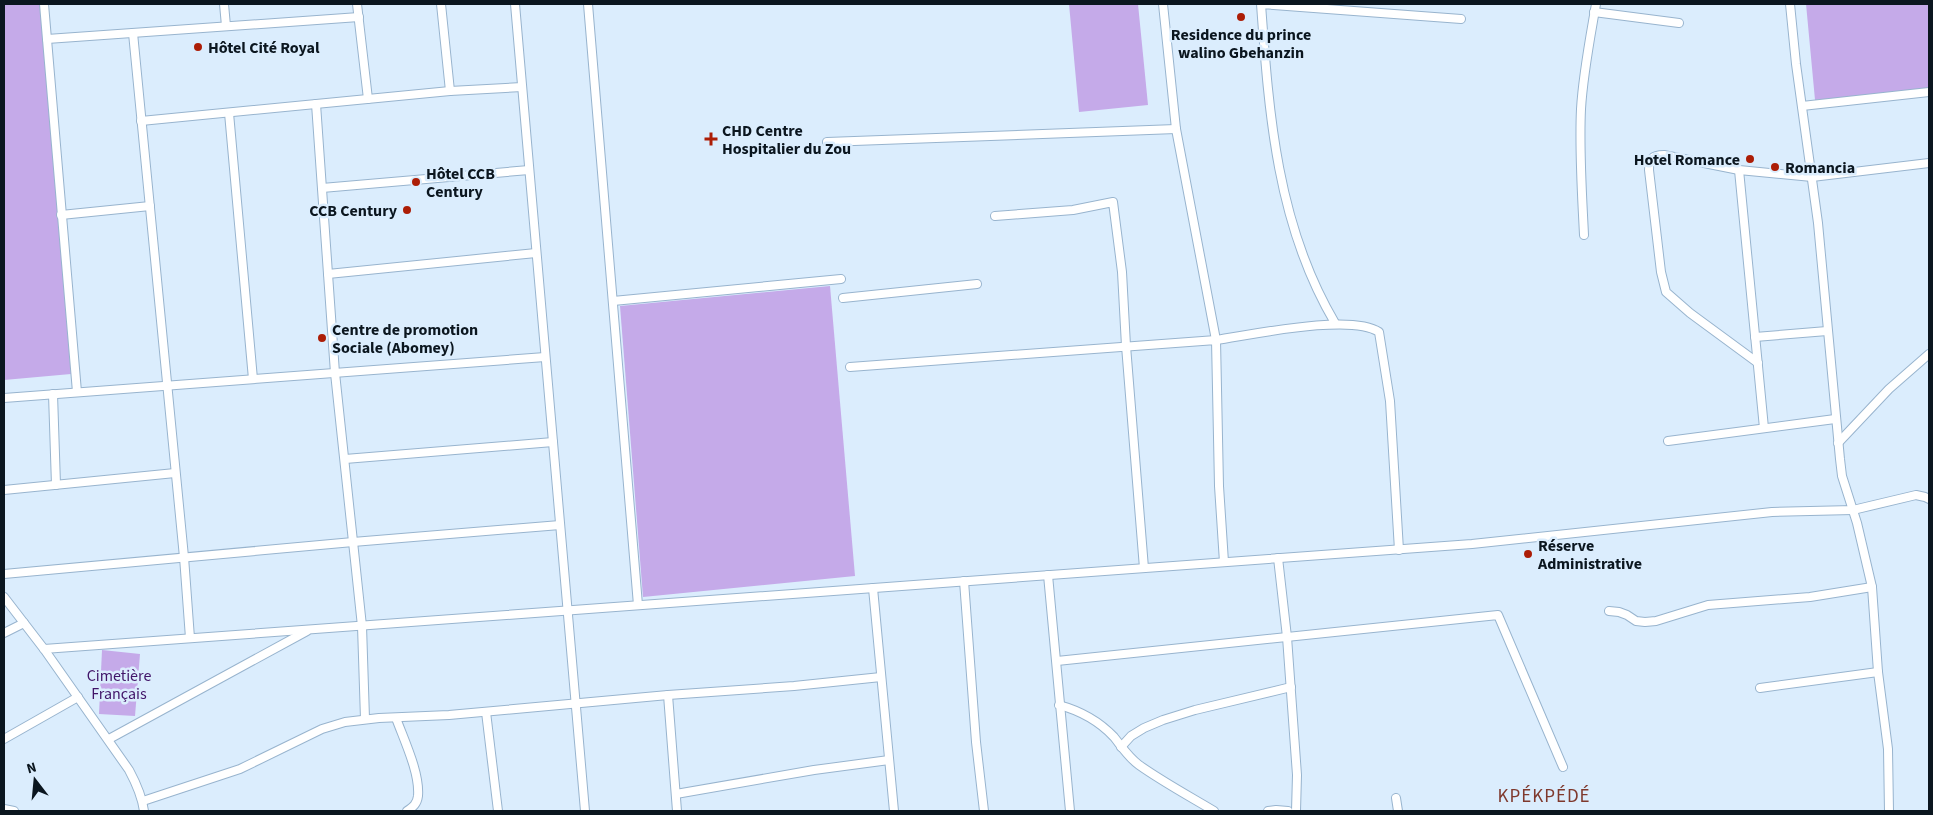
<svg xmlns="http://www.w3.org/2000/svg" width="1933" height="815" viewBox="0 0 1933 815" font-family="'Source Sans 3',sans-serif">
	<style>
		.green { fill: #c5aae9 }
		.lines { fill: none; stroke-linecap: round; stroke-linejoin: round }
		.street-casing { stroke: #98b4ce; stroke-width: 10 }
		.street { stroke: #fff; stroke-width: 8 }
		.poi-dot { fill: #ac1d06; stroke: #dbedfd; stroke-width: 2 }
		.labels { text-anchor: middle; stroke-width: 5; stroke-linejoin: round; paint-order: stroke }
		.poi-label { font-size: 16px; font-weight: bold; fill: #0b161f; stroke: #dbedfd; text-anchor: start }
		.park-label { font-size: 16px; fill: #411468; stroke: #dbedfd }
		.quarter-label { font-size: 19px; letter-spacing: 1px; fill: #7f392d; stroke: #dbedfd }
	</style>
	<rect width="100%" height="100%" fill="#dbedfd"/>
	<g class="green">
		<path d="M4,4H41L71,374L4,380Z"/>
		<path d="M1069,4H1138L1148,105L1079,112Z"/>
		<path d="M1806,4H1929V90L1815,100Z"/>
		<path d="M830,286L855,576L643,597L620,306Z"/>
		<path d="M102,650L140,654L135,716L99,714Z"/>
	</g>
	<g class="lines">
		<g class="street-casing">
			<g id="street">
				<path d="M44,4L77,392"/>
				<path d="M224,4L226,26"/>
				<path d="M357,4L368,99"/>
				<path d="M441,4L450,91"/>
				<path d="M515,4L585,811"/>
				<path d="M588,4L638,605"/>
				<path d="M1163,4L1176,129L1216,340C1251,335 1351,313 1379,332L1390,401L1399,550"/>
				<path d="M1790,4L1796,64L1818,223L1840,459L1842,476L1857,523L1872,587L1878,672L1888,749L1889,811"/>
				<path d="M1594,12L1679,23"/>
				<path d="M133,33L184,557L190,638"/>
				<path d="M47,39L359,17"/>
				<path d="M316,104L335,373L362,626L365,719"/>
				<path d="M1802,106L1929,92"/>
				<path d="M229,113L253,379"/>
				<path d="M141,121L450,91L522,87"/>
				<path d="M827,142L1176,129"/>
				<path d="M1739,170L1764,428"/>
				<path d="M322,188L529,170"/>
				<path d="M61,215L150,206"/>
				<path d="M995,216L1073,210L1113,202L1122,272L1126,346L1144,568"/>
				<path d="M1584,235C1582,193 1579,151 1581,109C1583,74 1590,39 1596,4"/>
				<path d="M328,274L536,253"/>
				<path d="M843,298L977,284"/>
				<path d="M613,301L841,279"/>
				<path d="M1335,323C1277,225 1269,115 1261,4L1461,19"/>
				<path d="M1755,337L1827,331"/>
				<path d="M1758,363L1690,313L1666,292L1661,272L1649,170C1649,159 1652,155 1664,155L1739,170L1812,177L1929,163"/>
				<path d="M850,367L1216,340L1219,486L1224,562"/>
				<path d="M53,394L56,485"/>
				<path d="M4,398L545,357"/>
				<path d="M1668,441L1835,419"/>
				<path d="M1838,443L1889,389L1929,354"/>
				<path d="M345,459L553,442"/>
				<path d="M4,490L175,473"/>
				<path d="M1278,558L1287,637L1297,775L1296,811"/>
				<path d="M4,574L353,542L560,525"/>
				<path d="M1048,575C1056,654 1062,733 1070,811"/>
				<path d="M964,581L976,742L984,811"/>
				<path d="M873,588L894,811"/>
				<path d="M4,597L44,649L129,770C136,783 142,796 144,811"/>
				<path d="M1609,611L1619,612L1627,615L1636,621L1645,622L1656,621L1708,605L1810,597L1872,587"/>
				<path d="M4,633L24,623"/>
				<path d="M44,649L1472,544L1772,512L1853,510L1916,495L1925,497L1929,499"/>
				<path d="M1057,661L1498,615L1563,767"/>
				<path d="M1760,688L1878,672"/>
				<path d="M668,695L677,811"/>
				<path d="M1059,705C1081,711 1098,720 1114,737C1122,747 1128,757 1139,765C1163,782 1189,796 1214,811"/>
				<path d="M486,712L498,811"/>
				<path d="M396,718C404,740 420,773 418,796C417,804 413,807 407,811"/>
				<path d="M4,739L78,697"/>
				<path d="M109,739L307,631"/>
				<path d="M1121,747L1131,736L1144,728L1163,720L1195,710L1291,687"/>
				<path d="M676,794L814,770L889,760"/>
				<path d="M1396,798L1398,811"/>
				<path d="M143,801L240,769L322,729L345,722L379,718L449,715L668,695L794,686L881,677"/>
				<path d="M4,809L14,811"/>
				<path d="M1268,811L1276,810L1288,811"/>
			</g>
		</g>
		<use href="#street" class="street"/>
	</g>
	<g class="poi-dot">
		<circle cx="1241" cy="17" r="5"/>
		<circle cx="198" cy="47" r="5"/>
		<path d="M708.5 131.5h5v5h5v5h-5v5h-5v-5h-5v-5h5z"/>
		<circle cx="1750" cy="159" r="5"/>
		<circle cx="1775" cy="167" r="5"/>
		<circle cx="416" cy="182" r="5"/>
		<circle cx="407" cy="210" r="5"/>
		<circle cx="322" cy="338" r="5"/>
		<circle cx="1528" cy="554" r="5"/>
	</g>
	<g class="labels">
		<g class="poi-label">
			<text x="1241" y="40" text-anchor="middle">Residence du prince<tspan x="1241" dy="18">walino Gbehanzin</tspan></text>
			<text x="208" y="53">Hôtel Cité Royal</text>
			<text x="722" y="136">CHD Centre<tspan x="722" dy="18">Hospitalier du Zou</tspan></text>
			<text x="1740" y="165" text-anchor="end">Hotel Romance</text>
			<text x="1785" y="173">Romancia</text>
			<text x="426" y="179">Hôtel CCB<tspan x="426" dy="18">Century</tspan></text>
			<text x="397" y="216" text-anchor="end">CCB Century</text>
			<text x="332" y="335">Centre de promotion<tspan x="332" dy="18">Sociale (Abomey)</tspan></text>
			<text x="1538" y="551">Réserve<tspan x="1538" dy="18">Administrative</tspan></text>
		</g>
		<g class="park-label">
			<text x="119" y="681">Cimetière<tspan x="119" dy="18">Français</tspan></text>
		</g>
		<g class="quarter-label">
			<text x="1544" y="802">KPÉKPÉDÉ</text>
		</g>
	</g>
	<rect width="1933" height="815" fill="none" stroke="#0b161f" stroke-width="10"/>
	<g transform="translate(35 780) rotate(344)" stroke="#dbedfd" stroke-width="4" paint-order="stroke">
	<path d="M0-4L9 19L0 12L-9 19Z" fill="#0b161f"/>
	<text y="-8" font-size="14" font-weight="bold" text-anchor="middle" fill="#0b161f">N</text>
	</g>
</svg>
